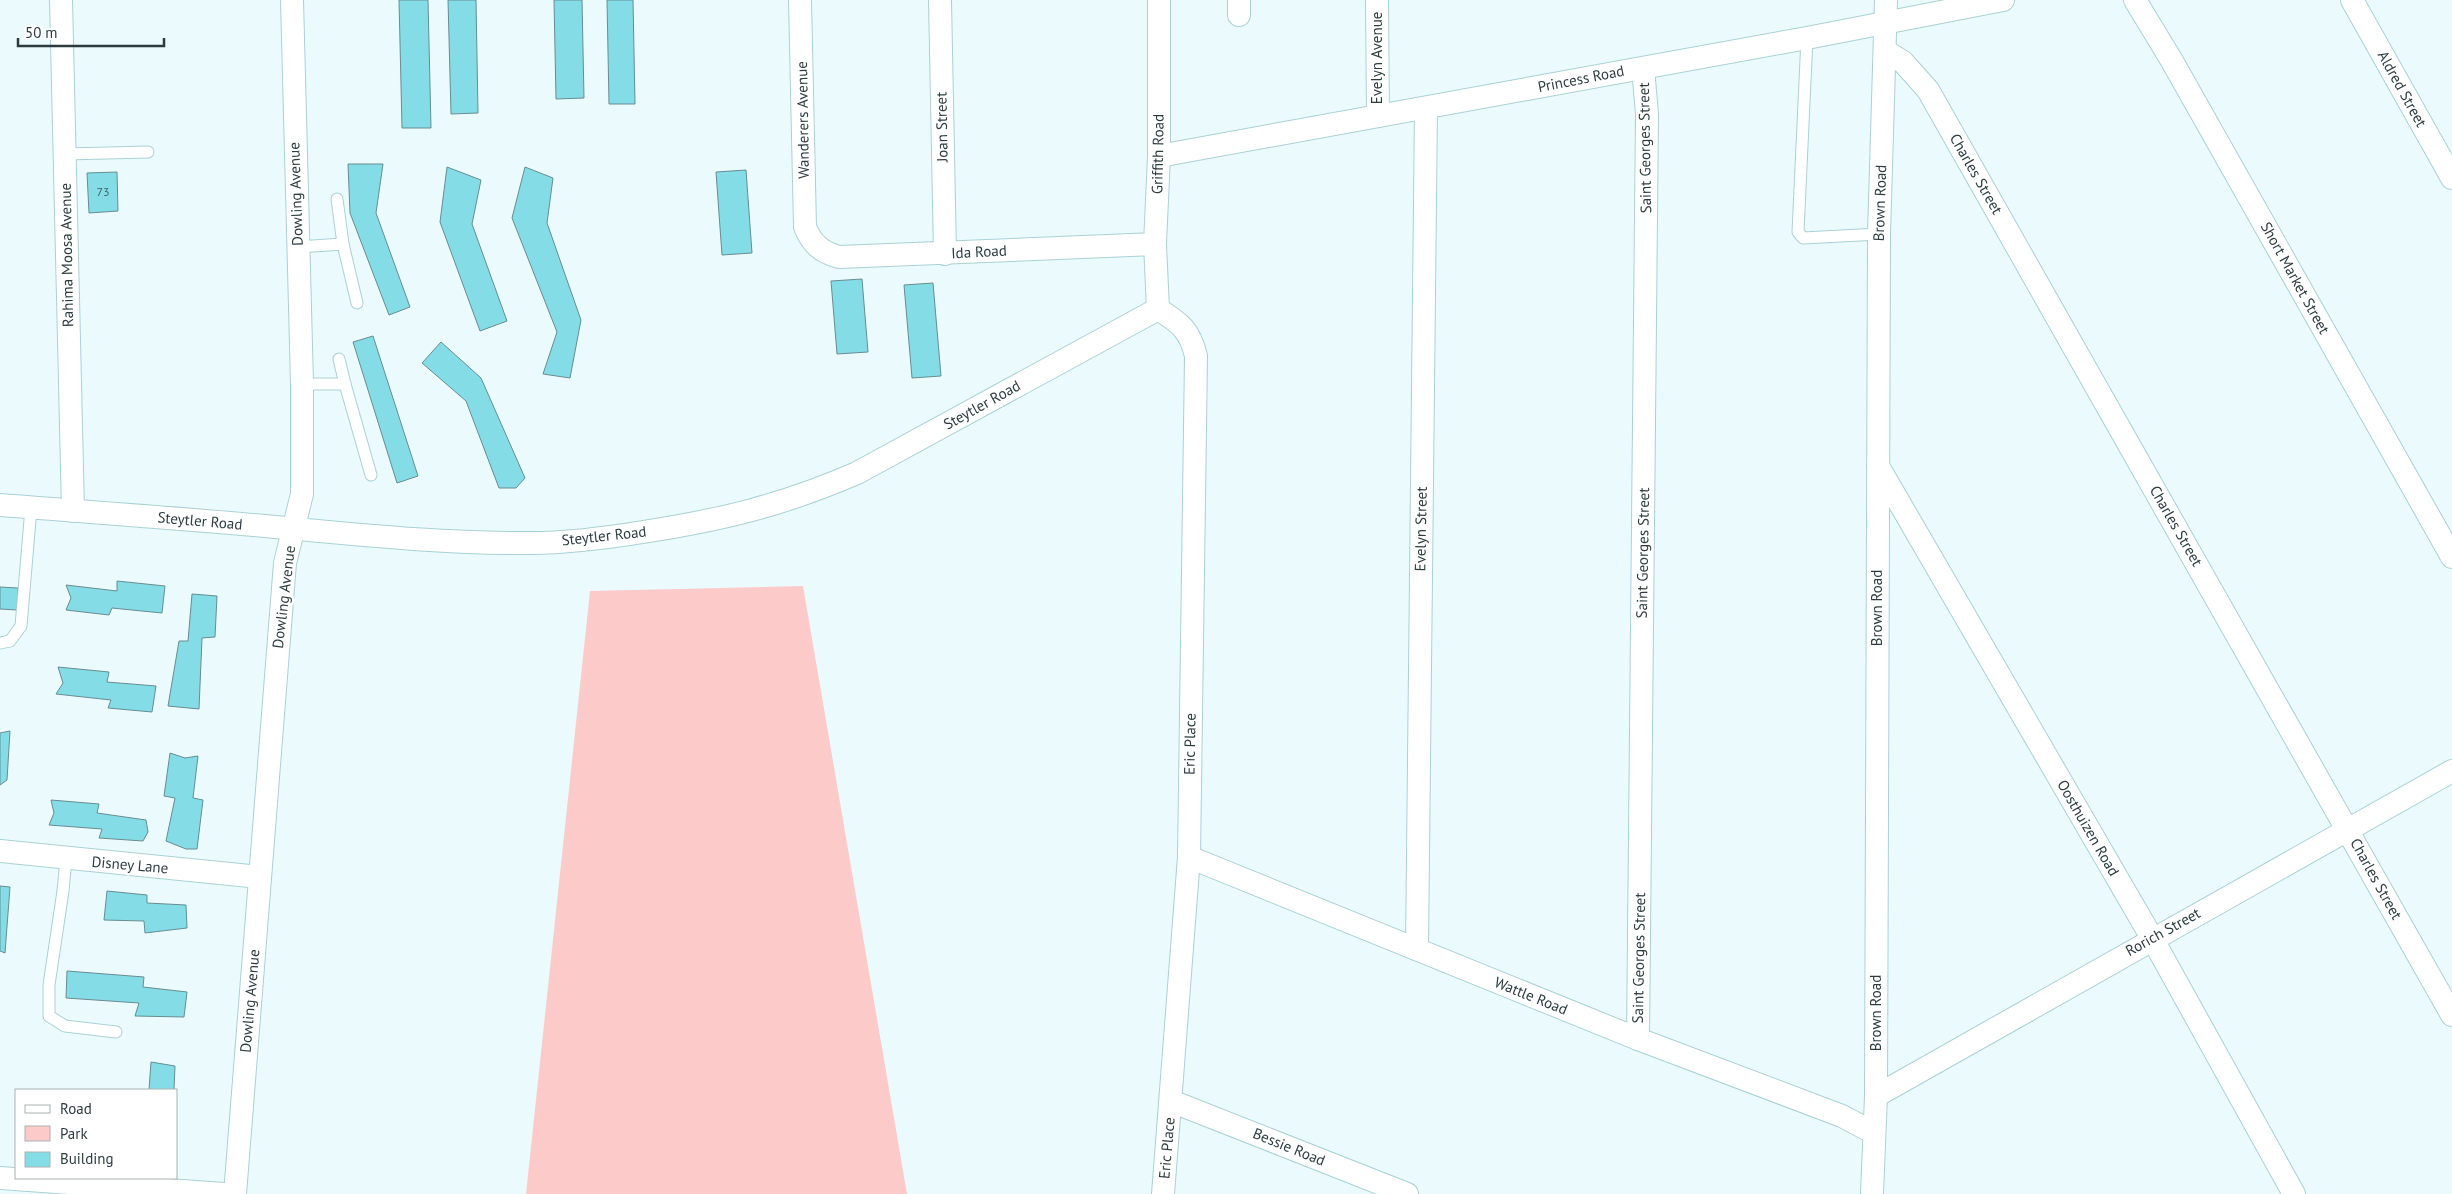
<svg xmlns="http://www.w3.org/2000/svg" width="2452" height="1194" viewBox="0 0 2452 1194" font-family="'PT Sans',sans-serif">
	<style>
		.green { fill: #fdcaca }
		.building { fill: #84dce6; stroke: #678d91 }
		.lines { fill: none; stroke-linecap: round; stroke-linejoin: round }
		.service-casing { stroke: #a9d1d5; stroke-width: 13 }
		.minor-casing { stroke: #a9d1d5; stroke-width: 24 }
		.service { stroke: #fff; stroke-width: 11 }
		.minor { stroke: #fff; stroke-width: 22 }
		.labels { text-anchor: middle; stroke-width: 5; stroke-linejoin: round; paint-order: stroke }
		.number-label { font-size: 12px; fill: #426468 }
		.street-label { font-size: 15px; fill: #2c3c3e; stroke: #fff }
	</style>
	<rect width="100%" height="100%" fill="#ebfbfd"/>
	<path class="green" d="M803,586L907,1194H526L590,591Z"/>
	<g class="building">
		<path d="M399,0H428L431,128H402Z"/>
		<path d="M448,0H476L478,113L451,114Z"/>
		<path d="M554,0H582L584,98L556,99Z"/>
		<path d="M607,0H633L635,104H609Z"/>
		<path d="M348,164H383L376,213L410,307L389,315L350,213Z"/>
		<path d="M447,167L481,180L472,224L507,321L480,331L440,222Z"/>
		<path d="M525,167L553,178L547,223L581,320L570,378L543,374L557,332L512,218Z"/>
		<path d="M746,170L752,253L722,255L716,172Z"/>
		<path d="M117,172L118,211L89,213L87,173Z"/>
		<path d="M862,279L868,352L837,354L831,281Z"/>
		<path d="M933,283L941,376L912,378L904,285Z"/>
		<path d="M373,336L418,476L397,483L353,342Z"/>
		<path d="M441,342L481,378L525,478L516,488H499L466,401L422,363Z"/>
		<path d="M117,581L165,586L162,613L112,608L109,615L66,610L71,598L66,585L117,591Z"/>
		<path d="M0,587L18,588L17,610L0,609Z"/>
		<path d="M192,594L217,596L215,637L202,638L199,709L168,706L179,641H188Z"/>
		<path d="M58,667L109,672L107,682L156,686L152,712L108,708L111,700L56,694L63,683Z"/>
		<path d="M10,731L7,780L0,785V733Z"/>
		<path d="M170,753L185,758L198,756L193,798L203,800L197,849H186L166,841L175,798L164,796Z"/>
		<path d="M51,800L99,804L97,813L146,820L148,832L143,841L99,838L102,829L49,825L54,813Z"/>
		<path d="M0,886L10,887L5,953L0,951Z"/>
		<path d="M107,891L147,895V903L186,905L187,928L145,933L144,921L104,920Z"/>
		<path d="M67,971L144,977L143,987L187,992L184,1017L135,1016L139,1003L66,998Z"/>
		<path d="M151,1062L175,1066L174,1090H149Z"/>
	</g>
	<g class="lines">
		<g class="service-casing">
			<g id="service">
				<path d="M1807,38L1798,232L1803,238L1879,234"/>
				<path d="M65,154L148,152"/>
				<path d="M337,199L343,244"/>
				<path d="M298,247L343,244L357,303"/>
				<path d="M339,359L345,384"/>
				<path d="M302,384H345L371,475"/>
				<path d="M0,643L10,641L21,626L31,508"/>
				<path d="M66,859L63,891L49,985V1016L65,1026L116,1032"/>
			</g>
		</g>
		<g class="minor-casing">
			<g id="minor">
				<path d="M61,0L73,511"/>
				<path d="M800,0L805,227C812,244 821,252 839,257L1155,244"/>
				<path d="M940,0L945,254"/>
				<path d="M1377,0L1378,116"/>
				<path d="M2135,0L2172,61L2452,557"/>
				<path d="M2352,0L2452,178"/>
				<path d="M1239,15V0"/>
				<path d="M1885,51L1903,62L1928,90L2452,1015"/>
				<path d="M1159,156L1807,38L2003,0"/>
				<path d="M1158,309C1180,323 1190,330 1196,356L1189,857L1163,1194"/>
				<path d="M1158,309L1155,244L1159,156V0"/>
				<path d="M1878,466L2152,938L2294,1194"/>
				<path d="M0,505C88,512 177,518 265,526C353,534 442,544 531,543C568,543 606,538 643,532C722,520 783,505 857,473L1158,309"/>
				<path d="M0,851L260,877"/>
				<path d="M1189,857L1638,1039L1842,1116L1874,1133"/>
				<path d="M1417,949L1426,108"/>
				<path d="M1638,1039L1647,114L1643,68"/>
				<path d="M1876,1096L2452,771"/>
				<path d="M1171,1101L1407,1194"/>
				<path d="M0,1178L224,1194"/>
				<path d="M235,1194L285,563L302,494V384L292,0"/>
				<path d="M1872,1194L1876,1096L1879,234L1886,0"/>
			</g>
		</g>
		<use href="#service" class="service"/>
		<use href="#minor" class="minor"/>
	</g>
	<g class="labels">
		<g class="number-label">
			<text x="103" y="196">73</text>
		</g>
		<g class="street-label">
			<text transform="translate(1377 58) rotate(-90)" y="5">Evelyn Avenue</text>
			<text transform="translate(1581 79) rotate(-11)" y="5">Princess Road</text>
			<text transform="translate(2402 89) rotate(61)" y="5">Aldred Street</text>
			<text transform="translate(803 120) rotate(-91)" y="5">Wanderers Avenue</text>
			<text transform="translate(942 127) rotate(-91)" y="5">Joan Street</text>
			<text transform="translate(1645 148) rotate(-91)" y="5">Saint Georges Street</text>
			<text transform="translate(1158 154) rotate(-89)" y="5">Griffith Road</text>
			<text transform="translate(1976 174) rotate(60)" y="5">Charles Street</text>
			<text transform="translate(296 194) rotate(-92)" y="5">Dowling Avenue</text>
			<text transform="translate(1880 203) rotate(-88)" y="5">Brown Road</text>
			<text transform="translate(979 252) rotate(-3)" y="5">Ida Road</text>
			<text transform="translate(67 255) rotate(-91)" y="5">Rahima Moosa Avenue</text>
			<text transform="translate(2295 278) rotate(61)" y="5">Short Market Street</text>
			<text transform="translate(982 405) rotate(-29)" y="5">Steytler Road</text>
			<text transform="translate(200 521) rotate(5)" y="5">Steytler Road</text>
			<text transform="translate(2176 526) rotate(60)" y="5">Charles Street</text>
			<text transform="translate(1421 529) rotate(-89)" y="5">Evelyn Street</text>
			<text transform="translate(604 536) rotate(-6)" y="5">Steytler Road</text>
			<text transform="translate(1643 553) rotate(-89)" y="5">Saint Georges Street</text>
			<text transform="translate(284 597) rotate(-83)" y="5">Dowling Avenue</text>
			<text transform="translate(1877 608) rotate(-90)" y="5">Brown Road</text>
			<text transform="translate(1190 744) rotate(-89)" y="5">Eric Place</text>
			<text transform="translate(2088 828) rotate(60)" y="5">Oosthuizen Road</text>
			<text transform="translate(130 865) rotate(5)" y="5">Disney Lane</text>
			<text transform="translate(2376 879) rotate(61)" y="5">Charles Street</text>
			<text transform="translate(2163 932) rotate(-29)" y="5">Rorich Street</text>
			<text transform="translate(1639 958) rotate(-89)" y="5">Saint Georges Street</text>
			<text transform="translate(1531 996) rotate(22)" y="5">Wattle Road</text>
			<text transform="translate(250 1001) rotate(-85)" y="5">Dowling Avenue</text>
			<text transform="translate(1876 1013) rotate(-90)" y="5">Brown Road</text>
			<text transform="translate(1289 1147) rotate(22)" y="5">Bessie Road</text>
			<text transform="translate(1167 1148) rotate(-85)" y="5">Eric Place</text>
		</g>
	</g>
	<rect x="15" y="1089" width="162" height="90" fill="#ffffff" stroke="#abb1b2"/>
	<rect x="25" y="1105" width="25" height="8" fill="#ffffff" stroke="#abb1b2"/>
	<text x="60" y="1114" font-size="15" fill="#2c3c3e">Road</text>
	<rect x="25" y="1126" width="25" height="15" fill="#fdcaca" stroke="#abb1b2"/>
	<text x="60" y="1139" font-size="15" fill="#2c3c3e">Park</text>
	<rect x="25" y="1152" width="25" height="15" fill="#84dce6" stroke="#abb1b2"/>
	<text x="60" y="1164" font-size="15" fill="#2c3c3e">Building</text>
	<path d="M18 38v8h146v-8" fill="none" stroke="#2c3c3e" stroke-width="2.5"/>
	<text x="25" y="38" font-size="15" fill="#2c3c3e" stroke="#ffffff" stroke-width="4" paint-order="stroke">50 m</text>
</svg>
